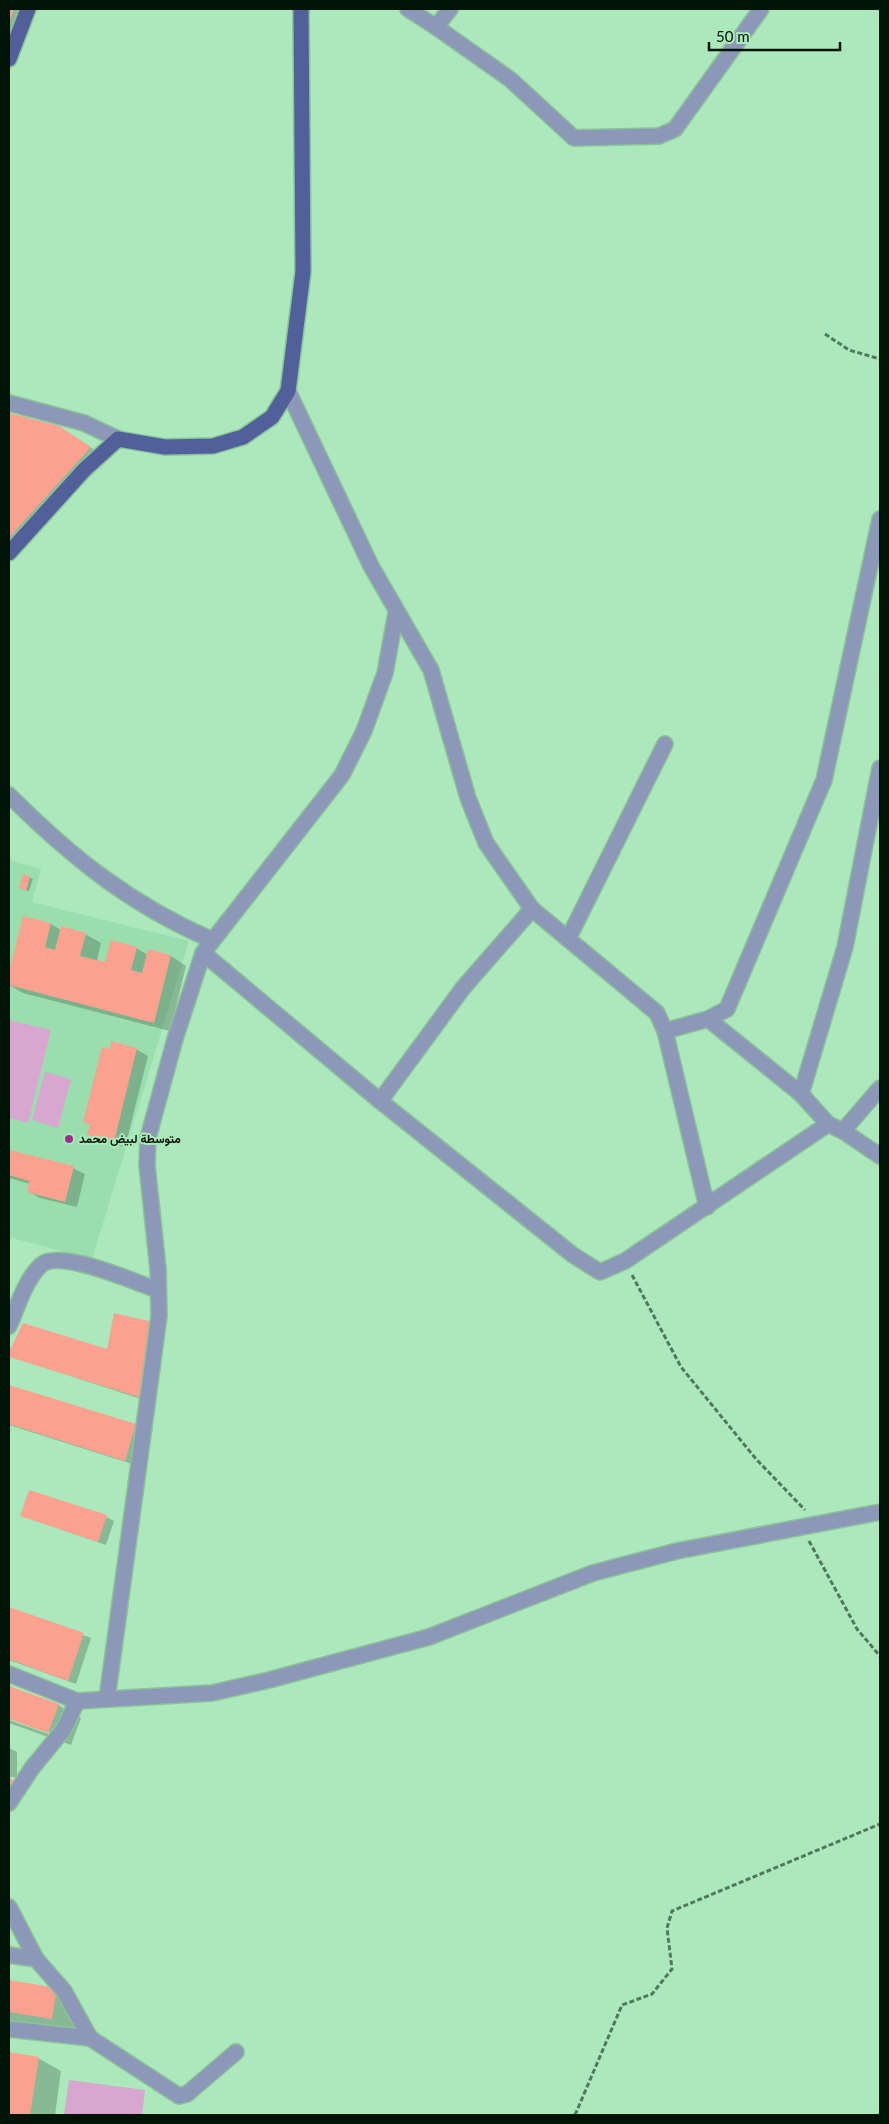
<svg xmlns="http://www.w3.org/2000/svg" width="889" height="2124" viewBox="0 0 889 2124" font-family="Lato,Vazirmatn,sans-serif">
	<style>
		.built { fill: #9adeae }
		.green { fill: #d8a7cf }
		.shadow { fill: #0003 }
		.building { fill: #faa28f }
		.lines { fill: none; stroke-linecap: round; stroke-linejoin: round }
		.minor-casing { stroke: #8cc29a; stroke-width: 18 }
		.major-casing { stroke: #8cc29a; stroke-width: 18 }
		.path { stroke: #51785b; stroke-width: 3; stroke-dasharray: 5 2.5; stroke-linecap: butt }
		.minor { stroke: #8d97b7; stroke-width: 15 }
		.major { stroke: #526099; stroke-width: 15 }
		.poi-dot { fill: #9a2d8e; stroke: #abe8bb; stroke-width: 2 }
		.labels { text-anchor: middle; stroke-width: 4; stroke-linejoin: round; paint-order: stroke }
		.poi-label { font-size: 12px; font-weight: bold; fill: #001305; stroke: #abe8bb; text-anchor: start }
	</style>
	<rect width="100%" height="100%" fill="#abe8bb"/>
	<path class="built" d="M9,860L41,869L32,902L189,941L92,1259L12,1238L9,1241Z"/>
	<g class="green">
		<path d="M9,1020L51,1030L28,1123L9,1118Z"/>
		<path d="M45,1072L71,1079L58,1128L32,1120Z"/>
		<path d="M69,2080L145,2090L142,2115H64Z"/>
	</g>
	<g class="shadow">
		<path d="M9,9H23L9,48Z"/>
		<path d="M9,414L59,427L98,452L9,551Z"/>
		<path d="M29,877L33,879L29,891L24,890Z"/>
		<path d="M24,917L51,924L61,930L85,934L101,943L97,961L106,964L136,948L148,955L171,956L186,966L170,1031L23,993L9,985V977Z"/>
		<path d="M136,1049L148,1056L125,1147L101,1141L89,1134L91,1125L85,1122L110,1050Z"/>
		<path d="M9,1151L73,1168L85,1174L77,1207L40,1198L28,1191L30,1184L9,1178Z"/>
		<path d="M23,1325L108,1350L150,1402L9,1356Z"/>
		<path d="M9,1386L135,1426L143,1430L132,1464L9,1425Z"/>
		<path d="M22,1516L106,1517L114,1521L106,1545Z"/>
		<path d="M9,1609L91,1638L76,1684L9,1660Z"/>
		<path d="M9,1688L58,1705L81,1718L71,1745L9,1723V1720L54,1736L55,1734L9,1718Z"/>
		<path d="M9,1748L17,1752V1777H9Z"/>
		<path d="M9,1982L56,1989L79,2002L74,2031L9,2022Z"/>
		<path d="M9,2054L38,2058L61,2071L55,2115H9Z"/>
	</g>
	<g class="building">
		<path d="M9,9H14L9,23Z"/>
		<path d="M9,413L59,426L91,447L9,538Z"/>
		<path d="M23,874L30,876L26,891L19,888Z"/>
		<path d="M23,916L51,923L45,947L55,950L61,926L86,933L80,956L105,962L111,940L137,947L131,970L142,973L148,949L171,955L154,1023L9,985V972Z"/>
		<path d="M111,1041L137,1048L114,1142L87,1135L90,1124L83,1122L102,1047L110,1049Z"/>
		<path d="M9,1150L74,1166L65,1202L27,1192L29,1181L9,1175Z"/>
		<path d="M114,1313L153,1322L142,1398L9,1357V1352L23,1323L107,1349Z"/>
		<path d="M9,1385L136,1424L125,1461L9,1424Z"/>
		<path d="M29,1490L107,1515L98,1542L20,1516Z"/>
		<path d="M9,1607L84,1633L68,1681L9,1659Z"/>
		<path d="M9,1686L59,1704L48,1733L9,1719Z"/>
		<path d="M9,1777L16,1783L9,1793Z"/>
		<path d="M9,1980L57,1988L52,2019L9,2012Z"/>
		<path d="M9,2052L39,2057L30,2115H9Z"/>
	</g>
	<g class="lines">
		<g class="minor-casing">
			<g id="minor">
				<path d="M408,9L436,27L450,9"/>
				<path d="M436,27L511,80L574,138L659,136L675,129L761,9"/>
				<path d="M288,391L371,566L431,670L468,798L486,843L532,909L657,1013L665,1031L707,1207"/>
				<path d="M9,403L84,423L118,439"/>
				<path d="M9,795C71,857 131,905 212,940"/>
				<path d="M568,939L665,744"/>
				<path d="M203,953L380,1101L573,1255L600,1272L625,1261L828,1124"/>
				<path d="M708,1019L801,1094L845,947L880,768"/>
				<path d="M665,1031L708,1019L727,1009L824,780L880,519"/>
				<path d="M801,1094L828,1124L843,1131L880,1088"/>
				<path d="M380,1101L463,988L532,909"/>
				<path d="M843,1131L880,1156"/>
				<path d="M9,1326C18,1306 25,1280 41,1265C60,1248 136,1283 158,1290"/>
				<path d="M9,1674L77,1701"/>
				<path d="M107,1699L159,1316L158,1269L147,1165L148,1138L175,1039L203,953L342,775L364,731L385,673L396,613"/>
				<path d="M9,1803L32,1768L64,1729L77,1701L212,1693L269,1680L429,1637L593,1573L677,1551L880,1512"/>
				<path d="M9,1907L36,1959"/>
				<path d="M9,1955L36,1959L64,1991L90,2038L9,2029"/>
				<path d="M90,2038L179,2096L187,2094L236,2052"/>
			</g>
		</g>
		<g class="major-casing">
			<g id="major">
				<path d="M9,59L28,9"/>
				<path d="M9,553L84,470L118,439L165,447L213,446L243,437L272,417L288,391L303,272L301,9"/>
			</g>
		</g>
		<g class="path">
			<path d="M825,334L849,350L880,359"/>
			<path d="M632,1275L681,1367L756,1459L805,1510"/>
			<path d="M809,1541L857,1629L880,1656"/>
			<path d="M575,2115L622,2005L652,1994L672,1969L667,1928L672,1911L880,1824"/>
		</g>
		<use href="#minor" class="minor"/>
		<use href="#major" class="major"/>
	</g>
	<circle class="poi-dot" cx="69" cy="1139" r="5"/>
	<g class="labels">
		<g class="poi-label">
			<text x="79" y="1143">متوسطة لبيض محمد</text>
		</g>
	</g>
	<rect width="889" height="2124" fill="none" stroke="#001305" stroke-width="20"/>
	<path d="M709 42v8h131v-8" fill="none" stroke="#001305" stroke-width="2.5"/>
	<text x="716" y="42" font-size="15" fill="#001305" stroke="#abe8bb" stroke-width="4" paint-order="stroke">50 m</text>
</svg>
